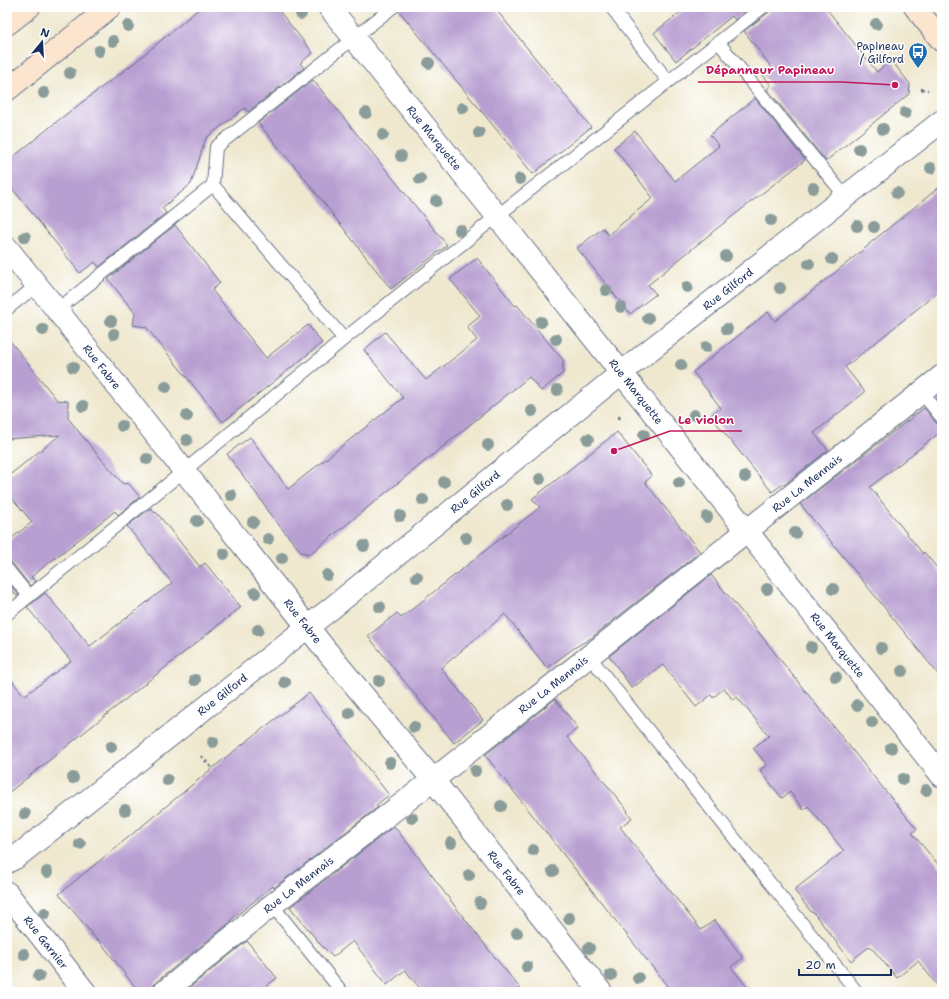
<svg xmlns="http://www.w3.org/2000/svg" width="949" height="999" viewBox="0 0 949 999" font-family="'Shantell Sans',sans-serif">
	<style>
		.building { fill: #b89fd1 }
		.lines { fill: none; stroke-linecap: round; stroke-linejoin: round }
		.service-casing { stroke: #657086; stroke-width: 14 }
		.minor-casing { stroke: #657086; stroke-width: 24 }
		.secondary-casing { stroke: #657086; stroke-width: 24 }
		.path { stroke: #657086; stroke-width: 2.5; stroke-dasharray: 3 3; stroke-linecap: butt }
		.service { stroke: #fff; stroke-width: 12 }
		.minor { stroke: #fff; stroke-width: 22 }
		.secondary { stroke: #fbe5cf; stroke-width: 22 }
		.tree { fill: #8a9c99 }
		.labels { text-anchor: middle; stroke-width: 3; stroke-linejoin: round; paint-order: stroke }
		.poi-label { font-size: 11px; fill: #1b2f5e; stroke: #fff; text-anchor: end }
		.street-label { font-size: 11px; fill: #1b2f5e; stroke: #fff }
		.leader { fill: none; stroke: #c2185b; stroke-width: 1.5 }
		.callout-dot { fill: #c2185b; stroke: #fff; stroke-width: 1.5 }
		.callout-label { font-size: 12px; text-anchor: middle; font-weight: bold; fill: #c2185b; stroke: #fff; stroke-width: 3; stroke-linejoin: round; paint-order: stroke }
	</style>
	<rect width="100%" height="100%" fill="#fff"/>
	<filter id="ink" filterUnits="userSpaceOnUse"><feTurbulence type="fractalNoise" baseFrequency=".025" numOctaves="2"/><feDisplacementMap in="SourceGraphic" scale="8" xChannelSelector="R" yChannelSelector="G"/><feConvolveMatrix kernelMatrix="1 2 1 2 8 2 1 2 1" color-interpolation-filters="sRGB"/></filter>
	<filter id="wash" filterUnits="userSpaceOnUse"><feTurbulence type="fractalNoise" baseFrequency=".012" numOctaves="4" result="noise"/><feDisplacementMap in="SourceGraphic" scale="16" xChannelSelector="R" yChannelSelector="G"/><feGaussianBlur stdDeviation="0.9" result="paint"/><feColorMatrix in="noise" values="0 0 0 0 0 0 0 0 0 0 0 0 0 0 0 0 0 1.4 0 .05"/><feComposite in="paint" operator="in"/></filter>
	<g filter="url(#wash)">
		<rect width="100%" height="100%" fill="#efe8cf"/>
		<g id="blocks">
			<g class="building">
				<path d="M201,7H276L313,53L300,63L304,68L248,112L245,108L206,138L191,184L162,208L166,213L99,267L95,262L80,273L7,182V162L60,119L134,63Z"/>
				<path d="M400,7H494L591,127L533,174L399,11Z"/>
				<path d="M687,7H751L735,20L732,16L676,61L654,33Z"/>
				<path d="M770,7H825L877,72L891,60L910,84L909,94L826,161L767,89L771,85L763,75L772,68L744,31L768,13L770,10Z"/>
				<path d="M313,80L447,245L391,289L301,174L258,123Z"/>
				<path d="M755,98L805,160L715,230L648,285L656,294L630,314L577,248L603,228L608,235L653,198L614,148L635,131L675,181L719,146L710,135Z"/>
				<path d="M942,185V289L845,367L865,392L814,433L828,450L784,485L783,484L772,492L710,415L721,408L693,372L768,312L775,321L869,245V244Z"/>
				<path d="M175,225L220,283L212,290L266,358L308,325L322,343L223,422L146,327L133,325L135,313L108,279Z"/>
				<path d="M477,258L515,306L517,305L563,360V373L541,391L529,377L310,554L301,552L265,508L266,507L227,454L250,437L288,489L357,434L403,398L364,350L385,332L426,380L477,340L467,327L480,316L450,279Z"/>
				<path d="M7,337L57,400L68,401V418L87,442L123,484L128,483L140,497L118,515L115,511L31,577L35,581L30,586L13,564L10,562H7V542L32,522L7,492V477L60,435L7,439Z"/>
				<path d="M942,394V406L936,399Z"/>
				<path d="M924,408L936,423L939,425H942V431L870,487L923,554L924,552L942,574V679L838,550L800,504Z"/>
				<path d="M617,432L652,476L645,482L700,552L591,638L574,648L547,668L505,614L441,668L483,720L454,743L368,636L397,613L401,618L540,507L532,499Z"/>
				<path d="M151,508L155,513L156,512L200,567L205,563L241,607L7,794V674L24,696L71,661L27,607L45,593L90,646L172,583L127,526Z"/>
				<path d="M711,575L759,633L869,771L917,829L912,833L942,869V991L918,961L897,978L870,946L851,961L813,912L812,913L794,890L844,851L808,806L804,810L790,792L782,798L760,770L767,765L753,748L769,736L737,697L733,700L724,688L713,698L711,695L696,707L663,665L632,688L609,656Z"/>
				<path d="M7,581L19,595L17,596L13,591L7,596Z"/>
				<path d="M309,693L389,795L376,805L378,807L274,888L273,886L231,920L232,921L156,982L153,987L152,992H139L98,939L97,940L59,894L225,758Z"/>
				<path d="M555,699L578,728L567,737L601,778L628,811L627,812L632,818L620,827L701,930L715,920L743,958L731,967L751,992H672L485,755Z"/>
				<path d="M394,826L423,863L444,892L489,950L523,992H423L405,970L387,985L353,941L333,957L321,945L290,907Z"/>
				<path d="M247,941L277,978L259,992H184Z"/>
			</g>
		</g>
	</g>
	<g filter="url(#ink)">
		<use href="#blocks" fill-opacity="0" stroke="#657086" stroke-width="1"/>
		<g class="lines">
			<g class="service-casing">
				<g id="service">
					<path d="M611,7L668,81"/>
					<path d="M719,43L845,196"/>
					<path d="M213,185L344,339"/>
					<path d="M7,309L37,285"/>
					<path d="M57,310L213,185L216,147L393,7"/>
					<path d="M921,392L942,418"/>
					<path d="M7,569L29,596"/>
					<path d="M7,614L184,471L344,339L497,216L763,7"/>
					<path d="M589,656L857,992"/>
					<path d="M272,905L342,992"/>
				</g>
			</g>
			<g class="minor-casing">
				<g id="minor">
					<path id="s1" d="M329,7L497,216L746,530L942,776"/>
					<path id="s2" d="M7,248L57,310L325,649L433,780L601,992"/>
					<path id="s3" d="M7,862L15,858L333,607L641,357L942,121"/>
					<path id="s4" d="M7,893L85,992"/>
					<path id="s5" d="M164,992L272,905L433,780L942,376"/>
				</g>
			</g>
			<g class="secondary-casing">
				<g id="secondary">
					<path d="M915,7L942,41"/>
					<path d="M7,24L29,7"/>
					<path d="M7,90L110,7"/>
				</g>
			</g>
			<g class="path">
				<path d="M921,89L928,90"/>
				<path d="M619,416L620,421"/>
				<path d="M201,756L212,768"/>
			</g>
			<use href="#service" class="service"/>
			<use href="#minor" class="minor"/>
			<use href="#secondary" class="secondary"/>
		</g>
		<g class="tree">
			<circle cx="301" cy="14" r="6"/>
			<circle cx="876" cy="24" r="6"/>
			<circle cx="128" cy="26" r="6"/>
			<circle cx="113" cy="41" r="6"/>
			<circle cx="99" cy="51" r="6"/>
			<circle cx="429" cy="63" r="6"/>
			<circle cx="70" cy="73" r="6"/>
			<circle cx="44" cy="93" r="6"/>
			<circle cx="463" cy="108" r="6"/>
			<circle cx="366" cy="113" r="6"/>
			<circle cx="905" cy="113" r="6"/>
			<circle cx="883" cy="129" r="6"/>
			<circle cx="479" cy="133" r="6"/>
			<circle cx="383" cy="135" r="6"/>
			<circle cx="859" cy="149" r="6"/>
			<circle cx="401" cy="156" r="6"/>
			<circle cx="931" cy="168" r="6"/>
			<circle cx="420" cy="179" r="6"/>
			<circle cx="520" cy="179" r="6"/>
			<circle cx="813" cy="188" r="6"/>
			<circle cx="897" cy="193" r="6"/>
			<circle cx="436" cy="201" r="6"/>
			<circle cx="771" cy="220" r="6"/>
			<circle cx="857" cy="226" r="6"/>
			<circle cx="874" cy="227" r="6"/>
			<circle cx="460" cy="230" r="6"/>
			<circle cx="25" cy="237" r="6"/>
			<circle cx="726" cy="256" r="6"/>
			<circle cx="832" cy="259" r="6"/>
			<circle cx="809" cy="264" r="6"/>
			<circle cx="687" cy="287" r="6"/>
			<circle cx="780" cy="288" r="6"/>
			<circle cx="606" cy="290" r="6"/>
			<circle cx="621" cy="307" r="6"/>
			<circle cx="648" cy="318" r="6"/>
			<circle cx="111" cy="321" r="6"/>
			<circle cx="541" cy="322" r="6"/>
			<circle cx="727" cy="329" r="6"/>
			<circle cx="43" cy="330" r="6"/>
			<circle cx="114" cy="334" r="6"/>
			<circle cx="556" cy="339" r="6"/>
			<circle cx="706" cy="347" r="6"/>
			<circle cx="681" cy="365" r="6"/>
			<circle cx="73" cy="367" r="6"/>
			<circle cx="166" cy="387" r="6"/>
			<circle cx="557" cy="390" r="6"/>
			<circle cx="83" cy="406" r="6"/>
			<circle cx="532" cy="411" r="6"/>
			<circle cx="694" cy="415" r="6"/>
			<circle cx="187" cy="416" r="6"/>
			<circle cx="122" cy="426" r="6"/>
			<circle cx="644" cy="435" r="6"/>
			<circle cx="588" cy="439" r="6"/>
			<circle cx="187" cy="440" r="6"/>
			<circle cx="488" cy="445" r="6"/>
			<circle cx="147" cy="459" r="6"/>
			<circle cx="745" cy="477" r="6"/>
			<circle cx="540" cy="479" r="6"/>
			<circle cx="444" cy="482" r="6"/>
			<circle cx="679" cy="483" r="6"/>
			<circle cx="231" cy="495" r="6"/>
			<circle cx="423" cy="500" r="6"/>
			<circle cx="507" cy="505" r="6"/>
			<circle cx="400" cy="516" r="6"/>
			<circle cx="707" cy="517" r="6"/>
			<circle cx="197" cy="521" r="6"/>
			<circle cx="253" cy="522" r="6"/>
			<circle cx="795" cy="533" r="6"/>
			<circle cx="466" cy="538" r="6"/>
			<circle cx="268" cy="539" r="6"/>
			<circle cx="364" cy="546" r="6"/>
			<circle cx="224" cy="554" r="6"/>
			<circle cx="282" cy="558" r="6"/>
			<circle cx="327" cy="575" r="6"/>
			<circle cx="417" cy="577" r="6"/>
			<circle cx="767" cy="589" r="6"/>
			<circle cx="833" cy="589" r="6"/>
			<circle cx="255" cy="593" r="6"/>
			<circle cx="380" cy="607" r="6"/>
			<circle cx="258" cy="630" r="6"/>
			<circle cx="811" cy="647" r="6"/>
			<circle cx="881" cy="648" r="6"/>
			<circle cx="902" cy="671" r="6"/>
			<circle cx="836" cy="677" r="6"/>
			<circle cx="195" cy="680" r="6"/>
			<circle cx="379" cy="681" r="6"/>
			<circle cx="285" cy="682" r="6"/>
			<circle cx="857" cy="705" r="6"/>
			<circle cx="349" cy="713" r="6"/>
			<circle cx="872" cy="722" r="6"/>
			<circle cx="414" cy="727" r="6"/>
			<circle cx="213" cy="742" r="6"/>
			<circle cx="111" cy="747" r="6"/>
			<circle cx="891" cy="748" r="6"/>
			<circle cx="390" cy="763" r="6"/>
			<circle cx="475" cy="771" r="6"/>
			<circle cx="73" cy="778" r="6"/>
			<circle cx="903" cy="779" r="6"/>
			<circle cx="167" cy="780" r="6"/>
			<circle cx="926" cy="790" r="6"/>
			<circle cx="501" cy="806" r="6"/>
			<circle cx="125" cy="810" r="6"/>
			<circle cx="25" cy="814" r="6"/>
			<circle cx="412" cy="818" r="6"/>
			<circle cx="451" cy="843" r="6"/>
			<circle cx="80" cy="844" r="6"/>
			<circle cx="533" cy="850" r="6"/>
			<circle cx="553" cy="871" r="6"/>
			<circle cx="47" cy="872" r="6"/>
			<circle cx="469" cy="875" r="6"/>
			<circle cx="480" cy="903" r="6"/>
			<circle cx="45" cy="913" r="6"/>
			<circle cx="569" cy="918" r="6"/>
			<circle cx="517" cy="933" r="6"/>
			<circle cx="589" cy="948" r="6"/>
			<circle cx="24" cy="954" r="6"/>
			<circle cx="527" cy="967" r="6"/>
			<circle cx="611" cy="975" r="6"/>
			<circle cx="39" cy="976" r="6"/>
			<circle cx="638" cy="978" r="6"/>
		</g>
	</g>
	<defs>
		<g id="bus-pin" transform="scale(1)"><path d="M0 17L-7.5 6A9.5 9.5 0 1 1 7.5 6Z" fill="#1f6fb2" stroke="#fff"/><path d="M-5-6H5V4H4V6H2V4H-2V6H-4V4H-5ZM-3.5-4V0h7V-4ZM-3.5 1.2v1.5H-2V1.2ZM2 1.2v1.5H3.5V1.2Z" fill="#fff"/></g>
	</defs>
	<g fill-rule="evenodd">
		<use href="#bus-pin" x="918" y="52"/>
	</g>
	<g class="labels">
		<g class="poi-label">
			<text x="904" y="50">Papineau<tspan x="904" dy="13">/ Gilford</tspan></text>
		</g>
		<g class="street-label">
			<text dy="4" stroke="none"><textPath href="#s1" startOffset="168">Rue Marquette</textPath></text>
			<text dy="4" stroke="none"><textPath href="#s3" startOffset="921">Rue Gilford</textPath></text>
			<text dy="4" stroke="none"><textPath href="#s2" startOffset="152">Rue Fabre</textPath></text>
			<text dy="4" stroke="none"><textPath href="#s1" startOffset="492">Rue Marquette</textPath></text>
			<text dy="4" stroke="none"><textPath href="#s5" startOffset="820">Rue La Mennais</textPath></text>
			<text dy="4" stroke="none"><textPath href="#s3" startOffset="597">Rue Gilford</textPath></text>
			<text dy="4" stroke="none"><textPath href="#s2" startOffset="476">Rue Fabre</textPath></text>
			<text dy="4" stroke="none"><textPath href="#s1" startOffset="816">Rue Marquette</textPath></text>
			<text dy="4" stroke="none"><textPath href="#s5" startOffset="496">Rue La Mennais</textPath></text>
			<text dy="4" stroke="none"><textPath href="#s3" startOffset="273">Rue Gilford</textPath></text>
			<text dy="4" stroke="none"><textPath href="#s2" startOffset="800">Rue Fabre</textPath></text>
			<text dy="4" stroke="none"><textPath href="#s5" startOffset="172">Rue La Mennais</textPath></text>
			<text dy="4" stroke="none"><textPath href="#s4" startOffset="63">Rue Garnier</textPath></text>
		</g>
	</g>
	<path class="leader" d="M895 85L842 82H698M614 451L670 431H742"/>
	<g class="callout-dot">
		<circle cx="895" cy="85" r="4"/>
		<circle cx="614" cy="451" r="4"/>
	</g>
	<g class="callout-label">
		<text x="770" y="74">Dépanneur Papineau</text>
		<text x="706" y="424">Le violon</text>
	</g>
	<rect width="949" height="999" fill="none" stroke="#fff" stroke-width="24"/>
	<g transform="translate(42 42) rotate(18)" stroke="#ffffff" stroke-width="3" paint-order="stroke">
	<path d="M0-3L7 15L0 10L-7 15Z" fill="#1b2f5e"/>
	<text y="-6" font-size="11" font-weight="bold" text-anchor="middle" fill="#1b2f5e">N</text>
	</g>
	<path d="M799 969v6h92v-6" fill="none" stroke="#1b2f5e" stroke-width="2"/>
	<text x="805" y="969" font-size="12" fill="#1b2f5e" stroke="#ffffff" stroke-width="3" paint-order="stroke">20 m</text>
</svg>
